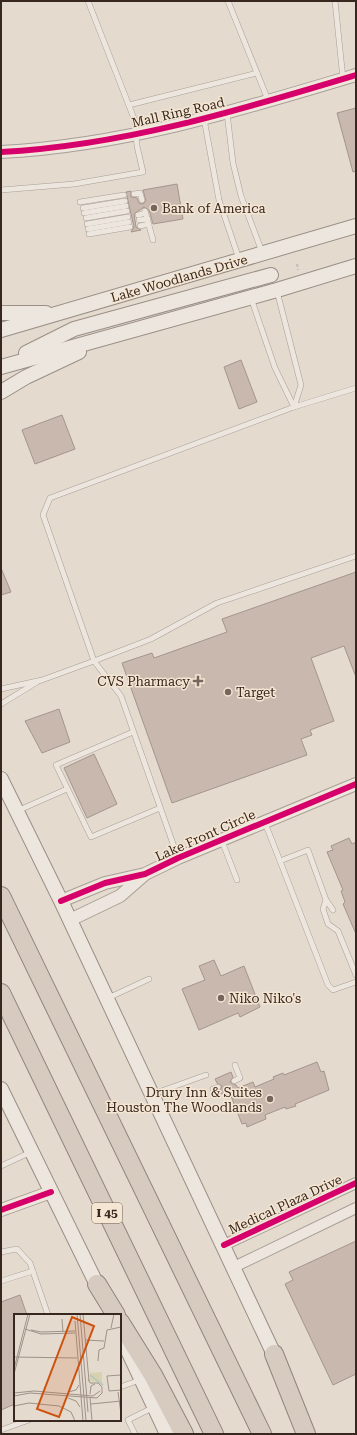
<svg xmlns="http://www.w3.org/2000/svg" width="357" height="1435" viewBox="0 0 357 1435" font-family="'Roboto Serif',serif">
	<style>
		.building { fill: #c8b8ae; stroke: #a4958d }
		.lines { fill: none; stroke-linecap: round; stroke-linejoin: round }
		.service-casing { stroke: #a99f96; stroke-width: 6 }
		.minor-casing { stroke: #a99f96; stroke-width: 12 }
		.tertiary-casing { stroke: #a99f96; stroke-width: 14 }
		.secondary-casing { stroke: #998f86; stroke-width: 16 }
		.motorway-casing { stroke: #8f857e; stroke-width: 20 }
		.path { stroke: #c5bdb5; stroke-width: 2; stroke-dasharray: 3 2; stroke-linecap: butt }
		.service { stroke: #ece6df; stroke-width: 5 }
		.minor { stroke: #ece6df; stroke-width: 10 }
		.tertiary { stroke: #ece6df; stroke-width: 12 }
		.secondary { stroke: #ece6df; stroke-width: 14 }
		.motorway { stroke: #d7cabe; stroke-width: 18 }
		.cycleway-casing { stroke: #f5e6d3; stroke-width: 8 }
		.cycleway { stroke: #d6006c; stroke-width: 6 }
		.poi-dot { fill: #74665c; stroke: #f5e6d3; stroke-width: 1.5 }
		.labels { text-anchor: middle; stroke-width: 3; stroke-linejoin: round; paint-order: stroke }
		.shield { fill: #f5e6d3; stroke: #716054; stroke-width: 1 }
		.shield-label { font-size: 12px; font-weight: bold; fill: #38271e }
		.street-label { font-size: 13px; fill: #38271e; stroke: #f5e6d3 }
		.poi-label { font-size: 13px; fill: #38271e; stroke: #f5e6d3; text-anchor: start }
		.inset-river { fill: none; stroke: #b9c8bc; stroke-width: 2 }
		.inset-road { fill: none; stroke: #9f9288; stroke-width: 1 }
		.view { fill: #ce520f; fill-opacity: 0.15; stroke: #ce520f; stroke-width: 2 }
		.inset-edge { fill: none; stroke: #38271e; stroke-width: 2 }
	</style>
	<rect width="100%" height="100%" fill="#e4dace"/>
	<g class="building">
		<path d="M356,108V171L353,172L337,113Z"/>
		<path d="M177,184L183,219L153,224L149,210L144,207L134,214L136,227L141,230L131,232L134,227L126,192L131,191V197L137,198L139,203L143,204L146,201L143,190Z"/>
		<path d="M241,360L257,402L239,409L224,367Z"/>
		<path d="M62,415L75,449L35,464L22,430Z"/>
		<path d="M1,568L11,592L1,595Z"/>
		<path d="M356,572V677L344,646L311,658L334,721L310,730L312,735L301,739L307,755L172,803L122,663L152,653L154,658L227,632L222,619Z"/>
		<path d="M59,709L70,742L42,753L25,721Z"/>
		<path d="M94,754L117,804L87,818L64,768Z"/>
		<path d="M349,838L352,844L356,842V934L343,904L345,902L341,891L343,890L327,852L333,850L331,846Z"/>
		<path d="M214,960L221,976L244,966L260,1007L240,1017L238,1013L199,1030L182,989L205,980L199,966Z"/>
		<path d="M317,1062L321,1072L324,1071L329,1090L295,1104L296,1106L286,1109L285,1107L265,1115L266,1119L247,1127L246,1123L242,1124L229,1091L221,1094L220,1091L222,1086L217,1083L215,1079L231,1072L233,1077L230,1082L236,1085L238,1088L253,1082L255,1087L274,1079L273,1077L283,1073L284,1075Z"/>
		<path d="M356,1241V1374L333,1385L285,1284L293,1280L289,1272Z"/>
		<path d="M20,1295L27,1315H15V1404L1,1410V1302Z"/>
	</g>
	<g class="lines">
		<g class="service-casing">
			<g id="service">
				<path d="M228,1L268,100"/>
				<path d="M335,1L343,79"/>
				<path d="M129,105L257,73"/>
				<path d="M227,113L233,163L241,196L262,252"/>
				<path d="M204,119L219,200L239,259"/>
				<path d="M1,190L74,184L143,172L137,146L135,121L88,1"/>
				<path d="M134,194L140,193L142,200"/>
				<path d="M80,202L124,195"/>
				<path d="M83,208L125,201"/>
				<path d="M145,211L153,240"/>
				<path d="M84,213L126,206"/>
				<path d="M138,215L146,213"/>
				<path d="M86,218L127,211"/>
				<path d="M139,220L148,219"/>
				<path d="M87,224L128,217"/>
				<path d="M140,226L149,224"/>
				<path d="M88,229L129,222"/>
				<path d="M89,234L130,227"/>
				<path d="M277,291L301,385L294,407"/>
				<path d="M251,298L275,368L294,407"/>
				<path d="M1,689L42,680L94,661L151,639L217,603L356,556"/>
				<path d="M1,704L37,682"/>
				<path d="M133,732L56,765L91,837L160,808"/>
				<path d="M17,811L67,789"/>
				<path d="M265,823L280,861L308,850L326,900L323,909L328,924L338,931L356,975"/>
				<path d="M222,841L237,880"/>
				<path d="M178,858L121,696L94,661L43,515L50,498L294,407L356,388"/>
				<path d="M280,861L328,985L333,990L356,982"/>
				<path d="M326,900L333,910"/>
				<path d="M108,998L149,979"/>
				<path d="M234,1081L240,1078L235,1065"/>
				<path d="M213,1089L218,1087"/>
				<path d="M153,1094L206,1075"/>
				<path d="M1,1166L31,1152"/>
				<path d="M1,1252L17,1249L30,1263L48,1315"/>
				<path d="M1,1281L33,1271"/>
				<path d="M120,1387L140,1380"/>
				<path d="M1,1430L29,1420"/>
				<path d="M135,1434L128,1420L154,1407"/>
			</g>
		</g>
		<g class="minor-casing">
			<g id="minor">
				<path d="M224,1245L356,1183"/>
				<path d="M234,1267L356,1208"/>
			</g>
		</g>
		<g class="tertiary-casing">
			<g id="tertiary">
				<path d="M1,152C122,146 240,110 356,75"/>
				<path d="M61,901L105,883L145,874L178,858L356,784"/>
				<path d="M70,920L120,896L144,875"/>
				<path d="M1,1210L51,1192"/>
			</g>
		</g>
		<g class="secondary-casing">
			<g id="secondary">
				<path d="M1,313H46"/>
				<path d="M1,330L356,226"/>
				<path d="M26,353L74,329L271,275"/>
				<path d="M1,367L277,290L356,266"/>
				<path d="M1,392L26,377L79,352"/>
				<path d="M1,779L61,901L278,1363"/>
				<path d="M1,1089L101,1293"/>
				<path d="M122,1338L167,1434"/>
			</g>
		</g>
		<g class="motorway-casing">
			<g id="motorway">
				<path d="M1,896L262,1434"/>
				<path d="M1,993L214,1434"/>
				<path d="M97,1284L116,1315"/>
				<path d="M120,1322L153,1375L184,1434"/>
				<path d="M274,1354L306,1434"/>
			</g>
		</g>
		<path class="path" d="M297,264L298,270"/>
		<use href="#service" class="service"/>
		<use href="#minor" class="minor"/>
		<use href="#tertiary" class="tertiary"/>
		<use href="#secondary" class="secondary"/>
		<use href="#motorway" class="motorway"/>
		<g class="cycleway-casing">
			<g id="cycleway">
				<path d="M1,152C122,146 240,110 356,75"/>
				<path d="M61,901L105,883L145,874L178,858L356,784"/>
				<path d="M1,1210L51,1192"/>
				<path d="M224,1245L356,1183"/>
			</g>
		</g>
		<use href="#cycleway" class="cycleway"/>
	</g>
	<g class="poi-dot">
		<circle cx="154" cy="208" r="4"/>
		<path d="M196 675h4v4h4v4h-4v4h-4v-4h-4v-4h4z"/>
		<circle cx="228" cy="692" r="4"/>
		<circle cx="221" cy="998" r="4"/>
		<circle cx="270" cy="1099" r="4"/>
	</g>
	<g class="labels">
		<rect class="shield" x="92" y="1203" width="30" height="20" rx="3"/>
		<g class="shield-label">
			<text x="107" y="1217">I 45</text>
		</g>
		<g class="street-label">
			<text transform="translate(178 112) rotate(-13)" y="5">Mall Ring Road</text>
			<text transform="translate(179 278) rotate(-16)" y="5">Lake Woodlands Drive</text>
			<text transform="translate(205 835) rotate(-24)" y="5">Lake Front Circle</text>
			<text transform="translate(285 1204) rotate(-25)" y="5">Medical Plaza Drive</text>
		</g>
		<g class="poi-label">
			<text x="162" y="213">Bank of America</text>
			<text x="190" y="686" text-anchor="end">CVS Pharmacy</text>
			<text x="236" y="697">Target</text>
			<text x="229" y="1003">Niko Niko's</text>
			<text x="262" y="1097" text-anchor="end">Drury Inn &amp; Suites<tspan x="262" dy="15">Houston The Woodlands</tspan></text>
		</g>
	</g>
	<g transform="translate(14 1314)">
		<rect width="107" height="107" fill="#e4dace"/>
		<path d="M88,58V72L84,68L76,67V59Z" fill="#d7d1b0"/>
		<path class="inset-river" d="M76,61L89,71"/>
		<path class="inset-road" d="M63,0L72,107M66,0L74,98M69,0L75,67M48,5L49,18M61,7L69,107M97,14L100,0M11,15L27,20L61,19M17,16L27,18L61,17M71,26L90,27M0,43L63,44M84,47L85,36L90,34L93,16L107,13M0,55L14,0M0,60L16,0M107,61L93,62L95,77L107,76M54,78L62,76L65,71M104,78L107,100M0,79L20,77L79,82L86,77M76,80L77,72L81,70M0,82L16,79L83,84L88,79V73L84,69H76L74,65M76,83L78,107M54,84L62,87L66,93M77,90L107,87M0,92L15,89L45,92L57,98L61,107"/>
		<path class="view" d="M58,3L80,12L45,103L23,95Z"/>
		<rect width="107" height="107" class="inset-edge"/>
	</g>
	<rect width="357" height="1435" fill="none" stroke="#38271e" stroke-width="4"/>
</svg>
